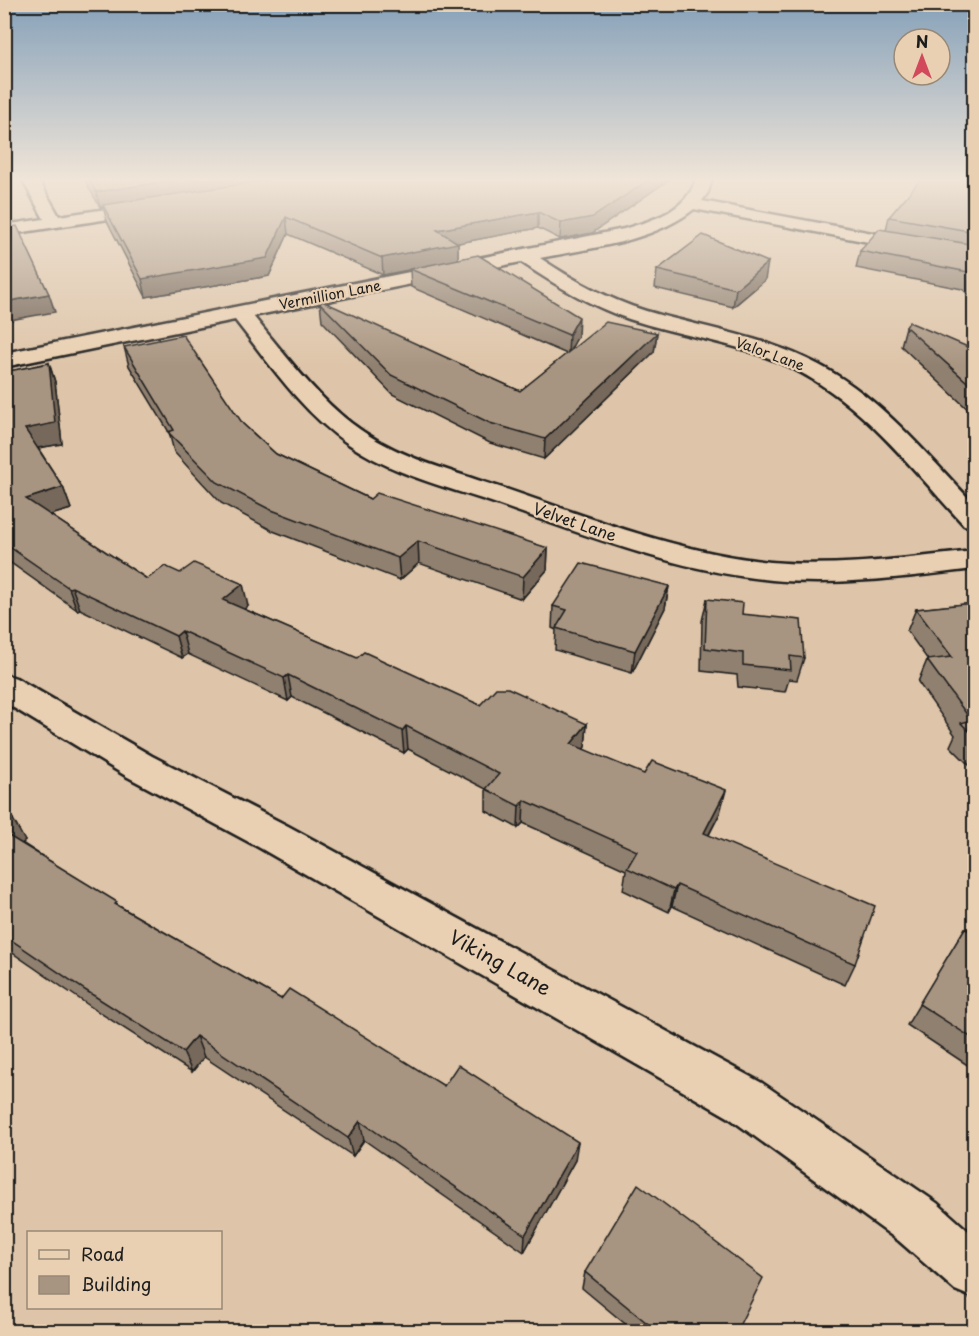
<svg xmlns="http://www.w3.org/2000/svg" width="979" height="1336" viewBox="0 0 979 1336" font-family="'Playpen Sans',sans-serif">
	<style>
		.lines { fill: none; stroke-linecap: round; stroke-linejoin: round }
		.minor-casing { stroke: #1c1c1c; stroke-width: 5 }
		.minor { fill: #ead0b2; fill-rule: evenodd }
		.wall { fill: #90806f; stroke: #1c1c1c; stroke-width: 1.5 }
		.shaded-wall { fill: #76685a; stroke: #1c1c1c; stroke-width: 1.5 }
		.building { fill: #a89581; stroke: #1c1c1c; stroke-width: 1.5 }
		.labels { text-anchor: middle; stroke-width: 4.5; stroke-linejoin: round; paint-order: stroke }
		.far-street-label { font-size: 14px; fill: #1c1c1c; stroke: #ead0b2 }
		.street-label { font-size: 16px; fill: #1c1c1c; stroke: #ead0b2 }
		.near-street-label { font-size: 20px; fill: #1c1c1c; stroke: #ead0b2 }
	</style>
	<rect width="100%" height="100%" fill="#dec5a9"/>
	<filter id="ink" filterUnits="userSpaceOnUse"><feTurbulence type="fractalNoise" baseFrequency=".0167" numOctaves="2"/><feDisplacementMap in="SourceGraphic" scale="12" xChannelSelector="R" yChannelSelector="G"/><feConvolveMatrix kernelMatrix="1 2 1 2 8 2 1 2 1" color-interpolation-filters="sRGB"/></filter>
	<g filter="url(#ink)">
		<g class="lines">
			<g class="minor-casing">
				<g id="minor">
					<path d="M22,179H38L59,216L148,203L156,208L148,213L4,235V225L44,219Z"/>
					<path d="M696,179H712L708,192L702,201L974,252V262L694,209C652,242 591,248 540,258C573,280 608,299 646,311C700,327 756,335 807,359C875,390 923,451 974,504V527L964,525C912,469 864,404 794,369C742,343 684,337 629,319C590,306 555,285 521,262L253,316C284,353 313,393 351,423C396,458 455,472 509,490C594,519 680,553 771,562C838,568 907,558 974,551V569C908,577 839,586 772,580C677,571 586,535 497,504C447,487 391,474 347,443C301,411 269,363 235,320L4,367V353L624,229C653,220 687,211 696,179Z"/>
					<path d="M4,674L16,678L152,756L288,826L762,1083L937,1203L974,1236V1298L955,1290L899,1241L728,1117L260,848L126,776L4,702Z"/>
				</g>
			</g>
			<use href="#minor" class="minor"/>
		</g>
		<g class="wall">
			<path d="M84,179H670L592,233L560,239L538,228L458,243V259L578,336L569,352L657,333L654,352L544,459L490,443L392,394L322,321L320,303L520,391L567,354L411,287L410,270L383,275L288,234L269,276L146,297L107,221L103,207H100Z"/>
			<path d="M975,179V300L962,289L856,268L860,251L886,230L889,217Z"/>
			<path d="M657,270L765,280L733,307L655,288Z"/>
			<path d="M906,327L975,350V416L901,346Z"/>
			<path d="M124,347L243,424L276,454L370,499L548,548L547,570L522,599L419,563L400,580L273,531L221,503L174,452L169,432L129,366Z"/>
			<path d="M49,363L55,382L62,444L38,448L63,487L71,509L50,515L147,579L248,606L244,609L357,658L480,705L587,724L585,747L583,749L720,813L709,835L855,964L845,985L672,906L669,912L623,890L626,870L523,823L518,828L486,811V789L408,749L404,753L292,697L288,701L188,654L182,658L80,609L77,610L4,558V372Z"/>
			<path d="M669,586L665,608L632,673L555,650L556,630L552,628L553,606Z"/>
			<path d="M707,599L742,614L804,658L797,680L789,679L785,692L738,687L737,675L701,671L702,621Z"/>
			<path d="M975,603V771L950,746L955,735L918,682L927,660H928L907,631L916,609Z"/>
			<path d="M4,813L25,841L22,843L119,906L281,999L444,1086L575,1160L524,1252L364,1140L353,1156L204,1057L192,1072L97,1011L4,947Z"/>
			<path d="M965,928L975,934V1070L907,1025Z"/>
			<path d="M585,1272L736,1332H635L582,1288Z"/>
		</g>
		<g class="shaded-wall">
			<path d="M182,179H285L100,207L96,192Z"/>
			<path d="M650,179H670L592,233L560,239L561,223Z"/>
			<path d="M538,212V228L458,243V260L383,275L382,258L437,230Z"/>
			<path d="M286,217L288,234L269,276L146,297L142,279Z"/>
			<path d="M768,262L765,280L733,307L736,289Z"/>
			<path d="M49,294L55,312L4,321V302Z"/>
			<path d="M579,317L578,336L568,354L569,335Z"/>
			<path d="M657,333L654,352L544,459L545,439Z"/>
			<path d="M49,363L55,382L62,444L32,449L25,429Z"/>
			<path d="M63,487L71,509L34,520L26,499Z"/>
			<path d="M418,541L419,563L400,580L398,558Z"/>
			<path d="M548,548L547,570L522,599L523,577Z"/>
			<path d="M243,584L248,606L228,622L223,600Z"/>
			<path d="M669,586L665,608L632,673L635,651Z"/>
			<path d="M72,587L80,609L77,610L69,588Z"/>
			<path d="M182,631L188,654L182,658L176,636Z"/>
			<path d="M288,675L292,697L288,701L284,678Z"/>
			<path d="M587,724L585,747L569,766L571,744Z"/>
			<path d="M406,726L408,749L404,753L402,731Z"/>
			<path d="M726,790L720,813L698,855L704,833Z"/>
			<path d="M524,800L523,823L518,828L519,806Z"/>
			<path d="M13,819L25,841L12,852L4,839V826Z"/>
			<path d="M677,885L672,906L669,912L674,890Z"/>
			<path d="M196,1036L204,1057L192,1072L183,1052Z"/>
			<path d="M360,1121L364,1140L353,1156L348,1138Z"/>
			<path d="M578,1142L575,1160L524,1252L525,1235Z"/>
		</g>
		<g class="building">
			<path d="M89,179H182L96,192Z"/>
			<path d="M276,179H650L593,217L561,223L538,212L437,230L458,243L382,258L286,217L267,258L142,279L103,205Z"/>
			<path d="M921,179H975V232L889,217Z"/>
			<path d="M17,226L49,294L4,302V228Z"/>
			<path d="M879,229L975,245V277L968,272L860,251Z"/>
			<path d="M703,235L768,262L736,289L657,270Z"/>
			<path d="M478,255L579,317L569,335L410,269Z"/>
			<path d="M322,301L520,391L606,322L657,333L545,439L490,423L391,375L320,303Z"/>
			<path d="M909,322L975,350V389L906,327Z"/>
			<path d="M183,335L243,424L276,454L370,499L377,493L548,548L523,577L418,541L398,558L269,509L217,482L168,432L174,430L124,347Z"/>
			<path d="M49,363L55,423L25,429L63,487L26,499L147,579L165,566L180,573L194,563L243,584L223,600L357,658L364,652L480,705L496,688H508L587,724L571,744L644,774L652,761L726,790L704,833L875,906L855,964L677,885L674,890L627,868L637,851L524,800L519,806L486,789L499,774L406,726L402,731L288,675L284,678L182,631L176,636L72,587L69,588L4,543V372Z"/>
			<path d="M581,563L669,586L635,651L556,628L567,610L553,606Z"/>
			<path d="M707,599L743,603L742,614L801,620L804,658L790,656L791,670L743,665V653L705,648Z"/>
			<path d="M974,603H975V737L961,723L971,720L927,660L952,657L916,609Z"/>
			<path d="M4,813L13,819L4,826Z"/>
			<path d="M4,833L117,902L115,904L281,999L289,989L444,1086L458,1065L578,1142L525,1235L360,1121L348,1138L196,1036L183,1052L85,990L4,935Z"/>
			<path d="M965,928L975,934V1040L919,1004Z"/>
			<path d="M638,1184L763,1278L736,1332H658L585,1272Z"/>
		</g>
	</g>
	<linearGradient id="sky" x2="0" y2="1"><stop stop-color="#86a1b9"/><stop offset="0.49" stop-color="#f0e5d8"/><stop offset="1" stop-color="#f0e5d8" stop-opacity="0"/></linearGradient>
	<rect width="979" height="366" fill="url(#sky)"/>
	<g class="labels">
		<g class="far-street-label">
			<text transform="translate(330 295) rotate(-11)" y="5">Vermillion Lane</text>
			<text transform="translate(770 354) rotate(20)" y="5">Valor Lane</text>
		</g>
		<g class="street-label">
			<text transform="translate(575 522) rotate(19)" y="6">Velvet Lane</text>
		</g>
		<g class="near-street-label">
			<text transform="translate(500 963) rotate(29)" y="7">Viking Lane</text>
		</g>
	</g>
	<rect width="979" height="1336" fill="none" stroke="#ead0b2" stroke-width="24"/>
	<rect x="12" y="12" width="955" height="1312" fill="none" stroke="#1c1c1c" stroke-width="2" filter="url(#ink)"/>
	<rect x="27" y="1231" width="195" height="78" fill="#ead0b2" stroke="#988876" stroke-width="1.5"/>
	<rect x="39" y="1250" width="30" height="9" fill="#ead0b2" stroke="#988876" stroke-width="1.5"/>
	<text x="81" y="1261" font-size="18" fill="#1c1c1c">Road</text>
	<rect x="39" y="1276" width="30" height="18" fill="#a89581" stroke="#988876" stroke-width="1.5"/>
	<text x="81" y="1291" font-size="18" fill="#1c1c1c">Building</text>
	<g transform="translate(922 57)"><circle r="28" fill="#ead0b2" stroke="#988876" stroke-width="1.5"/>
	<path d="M0-4.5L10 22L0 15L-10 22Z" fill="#d1495b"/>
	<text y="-9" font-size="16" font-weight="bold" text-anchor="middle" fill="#1c1c1c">N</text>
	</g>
</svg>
